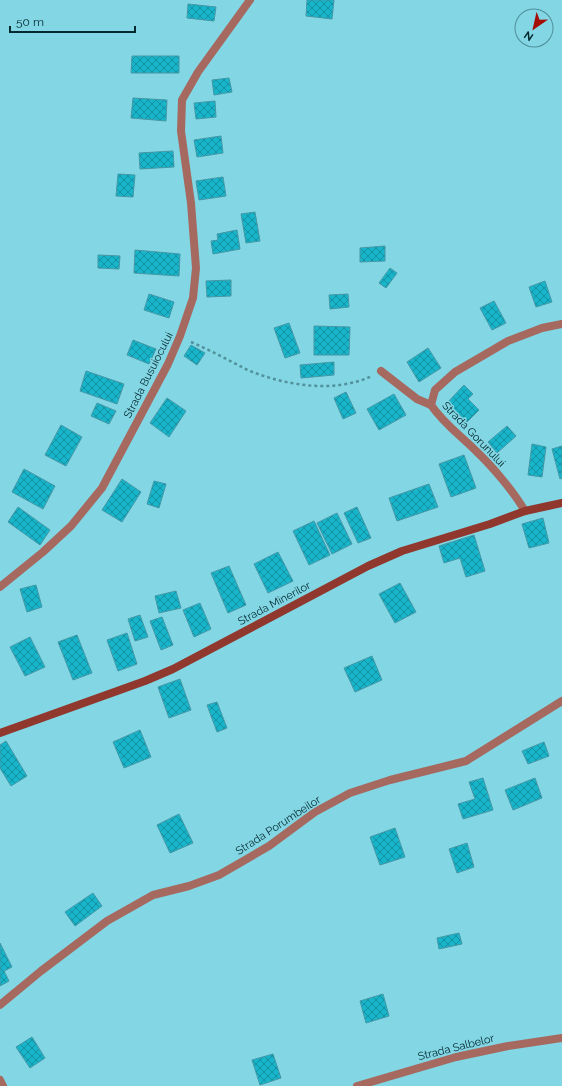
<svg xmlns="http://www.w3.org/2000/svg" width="562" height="1086" viewBox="0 0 562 1086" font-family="Raleway,sans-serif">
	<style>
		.building { fill: url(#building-cross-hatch); stroke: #4498a6 }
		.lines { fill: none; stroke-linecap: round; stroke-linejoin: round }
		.path { stroke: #51929d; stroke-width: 2.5; stroke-dasharray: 3 3; stroke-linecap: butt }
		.street { stroke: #a6695f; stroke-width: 8 }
		.secondary { stroke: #90382d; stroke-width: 8 }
		.labels { text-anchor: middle; stroke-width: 3; stroke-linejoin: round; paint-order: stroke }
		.street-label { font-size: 11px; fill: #04292f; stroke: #83d6e4 }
	</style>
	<defs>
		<pattern id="building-cross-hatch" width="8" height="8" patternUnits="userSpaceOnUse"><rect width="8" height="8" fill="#18b4c9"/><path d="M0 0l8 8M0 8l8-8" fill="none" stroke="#1392a4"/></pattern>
	</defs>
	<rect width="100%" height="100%" fill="#83d6e4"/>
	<g class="building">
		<path d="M307,0H334L332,19L306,16Z"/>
		<path d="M188,4L216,7L214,21L187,18Z"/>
		<path d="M132,56H179V73H131Z"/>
		<path d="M229,78L232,92L214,95L212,80Z"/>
		<path d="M133,98L167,100L166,121L131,118Z"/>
		<path d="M215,101L216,117L196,119L194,103Z"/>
		<path d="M221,136L223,153L197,157L194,140Z"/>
		<path d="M173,151L174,167L140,169L139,153Z"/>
		<path d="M118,174L135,175L133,197L116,196Z"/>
		<path d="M223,177L226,196L199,200L196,181Z"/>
		<path d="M255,212L260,241L246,243L241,214Z"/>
		<path d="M237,230L240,249L213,254L211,241L218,240L217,234Z"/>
		<path d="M385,246V261L360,262V248Z"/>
		<path d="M135,250L180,254L179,276L134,273Z"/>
		<path d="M98,255L120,256L119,269L98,268Z"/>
		<path d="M390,268L397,273L386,288L379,283Z"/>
		<path d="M231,280V296L207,297L206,281Z"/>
		<path d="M545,281L552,302L536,307L529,287Z"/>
		<path d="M149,294L174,302L169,318L144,310Z"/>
		<path d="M348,294L349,307L330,309L329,295Z"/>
		<path d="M494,301L506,323L492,330L480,308Z"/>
		<path d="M289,323L300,353L285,358L274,328Z"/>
		<path d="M314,326L350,327L349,355H314Z"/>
		<path d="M133,340L156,349L149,364L127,355Z"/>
		<path d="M191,345L205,353L197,365L184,356Z"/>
		<path d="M428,348L441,368L419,382L407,362Z"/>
		<path d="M334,362V375L301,378L300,365Z"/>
		<path d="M86,371L124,384L117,404L80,391Z"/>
		<path d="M464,385L473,394L468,399L479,410L467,422L447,403Z"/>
		<path d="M346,392L356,413L343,419L334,398Z"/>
		<path d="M394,394L406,415L379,430L367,409Z"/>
		<path d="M167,398L186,411L169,437L150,423Z"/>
		<path d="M97,403L116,411L109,424L91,416Z"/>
		<path d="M61,425L82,437L66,466L45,455Z"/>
		<path d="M507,426L516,436L497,453L488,442Z"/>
		<path d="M532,444L546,447L542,477L528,475Z"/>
		<path d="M562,446V478L560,479L552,449Z"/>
		<path d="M464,455L476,488L451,497L439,464Z"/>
		<path d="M24,469L55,486L43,509L12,492Z"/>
		<path d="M122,479L141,492L122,522L102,510Z"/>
		<path d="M154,481L166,484L159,508L147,504Z"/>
		<path d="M429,484L438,507L397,521L389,498Z"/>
		<path d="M18,507L50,530L40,545L8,522Z"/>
		<path d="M357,507L371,538L358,543L344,513Z"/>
		<path d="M337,513L352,544L332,554L317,523Z"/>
		<path d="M543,518L549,543L529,548L522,524Z"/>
		<path d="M314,521L330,555L309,565L293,531Z"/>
		<path d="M474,535L485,571L466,577L460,558L444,563L439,546Z"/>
		<path d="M278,552L293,581L268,593L254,564Z"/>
		<path d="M229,566L246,605L228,613L211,573Z"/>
		<path d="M400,583L416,612L395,623L379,594Z"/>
		<path d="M36,585L42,607L27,612L20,589Z"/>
		<path d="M176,591L181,608L159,613L155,596Z"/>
		<path d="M200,603L211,629L194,637L183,610Z"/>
		<path d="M140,615L148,637L135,641L128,619Z"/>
		<path d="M162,617L173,645L161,650L150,621Z"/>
		<path d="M127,633L137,664L118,671L107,640Z"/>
		<path d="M77,635L92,673L73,680L58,642Z"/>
		<path d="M30,637L45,667L25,676L10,647Z"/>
		<path d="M372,656L382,680L355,692L344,668Z"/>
		<path d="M180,679L191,710L169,718L158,687Z"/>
		<path d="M217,702L227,728L217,732L207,705Z"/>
		<path d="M140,730L151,757L124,768L113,742Z"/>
		<path d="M6,741L27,776L11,786L0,768V745Z"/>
		<path d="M544,742L549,756L528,764L522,751Z"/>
		<path d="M483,778L493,810L463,819L458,804L475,799L469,782Z"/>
		<path d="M535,778L542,798L513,810L505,790Z"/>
		<path d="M179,814L193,843L170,853L157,825Z"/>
		<path d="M395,828L405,857L380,865L370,837Z"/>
		<path d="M467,843L474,867L457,873L449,849Z"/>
		<path d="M93,893L102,906L75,926L65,912Z"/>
		<path d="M459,933L462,944L439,949L437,938Z"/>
		<path d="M0,943L12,967L4,971L9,981L0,986Z"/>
		<path d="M383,994L389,1016L366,1023L360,1001Z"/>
		<path d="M32,1037L45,1058L30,1068L16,1047Z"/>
		<path d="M273,1054L281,1078L260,1085L252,1060Z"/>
	</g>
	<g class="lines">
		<path class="path" d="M191,342C205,348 219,355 232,362C240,366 247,370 255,373C291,386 335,393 372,376"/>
		<g class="street">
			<path d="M381,371L417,399L431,405"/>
			<path d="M525,511C513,491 493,467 476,451C460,435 444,424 431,405L435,390L455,372L508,341L542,328L562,324"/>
			<path d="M0,587L43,552L71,526L102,488L168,364L180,336L193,298L196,268L191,203L181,131L182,100L198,72L250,0"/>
			<path d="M0,1005L41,971L107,921L153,895L189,886L219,875L269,846L315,812L350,793L390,780L466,761L562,701"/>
			<path d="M0,1080L3,1086"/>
			<path d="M357,1086L456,1057L508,1046L562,1038"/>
		</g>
		<path class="secondary" d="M0,733L145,681L173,669L368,566L402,551L490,524L525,511L562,503"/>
	</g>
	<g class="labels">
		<g class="street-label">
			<text transform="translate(148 375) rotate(-63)" y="4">Strada Busuiocului</text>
			<text transform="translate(474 434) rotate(46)" y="4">Strada Gorunului</text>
			<text transform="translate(274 603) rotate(-28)" y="4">Strada Minerilor</text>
			<text transform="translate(278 825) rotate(-33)" y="4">Strada Porumbeilor</text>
			<text transform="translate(456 1047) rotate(-14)" y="4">Strada Salbelor</text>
		</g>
	</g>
	<g transform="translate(534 28) rotate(214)"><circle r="19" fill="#83d6e4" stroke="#50919c"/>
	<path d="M0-3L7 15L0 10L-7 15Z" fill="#a40e05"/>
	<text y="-6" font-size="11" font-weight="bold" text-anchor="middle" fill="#04292f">N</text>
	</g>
	<path d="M10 26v6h125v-6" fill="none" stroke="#04292f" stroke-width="2"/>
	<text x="16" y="26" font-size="12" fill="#04292f" stroke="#83d6e4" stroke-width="3" paint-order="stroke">50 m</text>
</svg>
